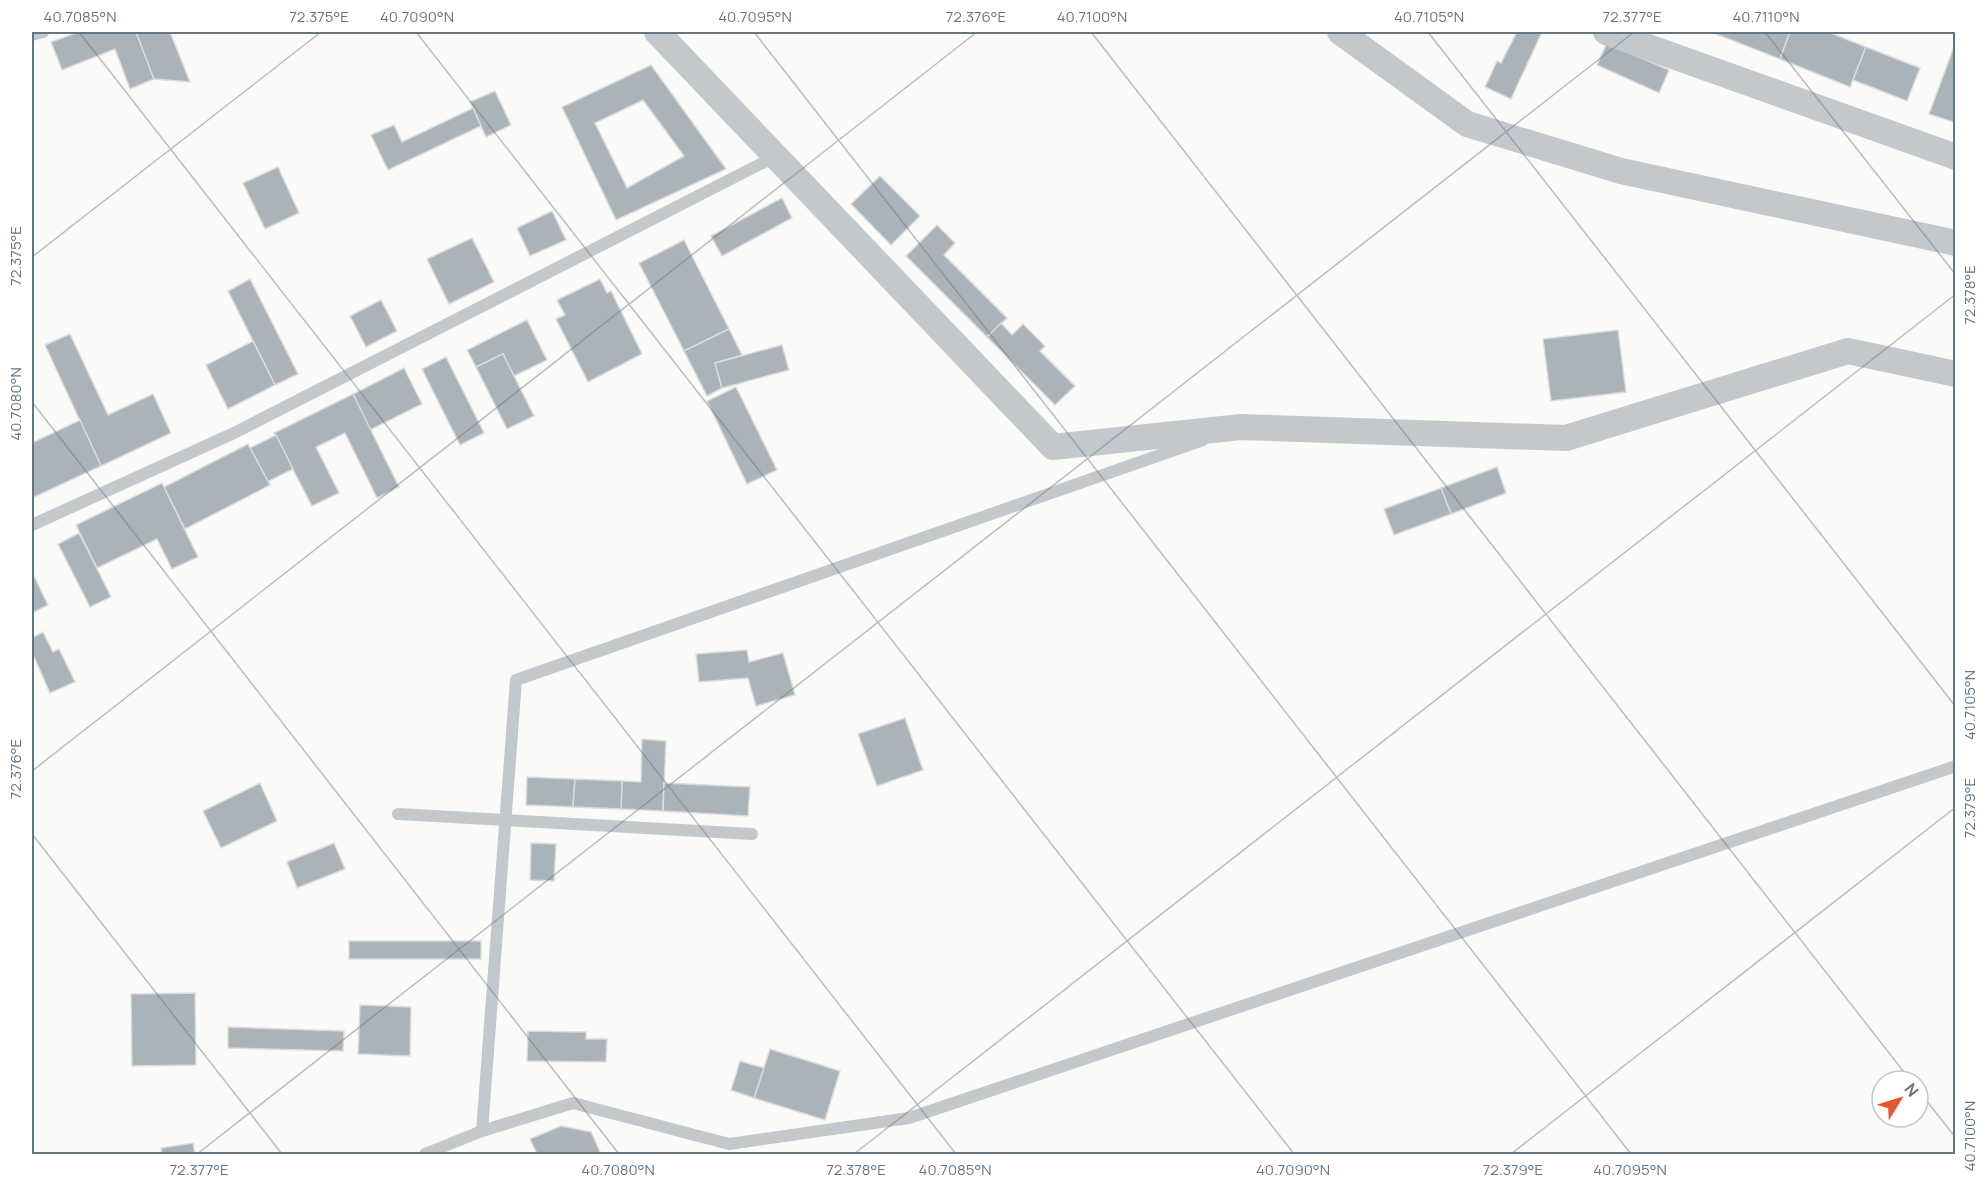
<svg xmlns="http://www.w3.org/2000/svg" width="1987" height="1186" viewBox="0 0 1987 1186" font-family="Manrope,sans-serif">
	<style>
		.building { fill: #aab3b9; stroke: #dcdcda; stroke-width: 1.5; fill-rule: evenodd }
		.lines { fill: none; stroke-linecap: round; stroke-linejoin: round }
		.service { stroke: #c3c8cc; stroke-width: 12 }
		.minor { stroke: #c3c8cc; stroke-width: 26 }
		.ticks { fill: none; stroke: #657683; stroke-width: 1.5; stroke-opacity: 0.45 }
		.neatline { fill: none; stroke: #657683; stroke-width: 2 }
		.ticks-label { font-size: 15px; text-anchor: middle; fill: #657683 }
	</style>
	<rect width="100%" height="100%" fill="#fafaf8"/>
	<g class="building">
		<path d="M79,32H136L154,79L130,89L115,49L62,70L51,42Z"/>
		<path d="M136,32H170L190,82L154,79Z"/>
		<path d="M1517,32H1542L1511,99L1485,87L1497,61L1501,63Z"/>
		<path d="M1711,32H1790L1780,59Z"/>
		<path d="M1790,32H1828L1866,47L1850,87L1780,59Z"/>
		<path d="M1956,41V123L1929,114Z"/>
		<path d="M1607,43L1669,70L1659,93L1597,65Z"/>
		<path d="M1866,47L1920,68L1907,101L1853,80Z"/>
		<path d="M651,65L726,169L616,220L562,107ZM643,100L684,156L627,188L595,123Z"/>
		<path d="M495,91L511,125L486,137L470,102Z"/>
		<path d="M473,108L481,126L388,170L371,135L394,125L402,142Z"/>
		<path d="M278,167L299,213L265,229L243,183Z"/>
		<path d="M880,176L920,216L891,245L851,204Z"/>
		<path d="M782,198L792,218L722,256L711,236Z"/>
		<path d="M552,211L566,240L530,256L517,228Z"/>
		<path d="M937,225L955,243L944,255L1007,318L987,337L906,256Z"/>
		<path d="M472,238L494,282L449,304L427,259Z"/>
		<path d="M684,240L729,329L684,351L639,263Z"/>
		<path d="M250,279L298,374L275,385L228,291Z"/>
		<path d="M600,279L607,293L611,291L642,354L588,382L556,319L565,315L557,300Z"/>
		<path d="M381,300L397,331L366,347L350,316Z"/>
		<path d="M527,320L547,360L514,376L503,354L476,367L467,350Z"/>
		<path d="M1001,323L1012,335L1023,324L1045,346L1040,351L1075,386L1055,405L987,337Z"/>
		<path d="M729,329L742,355L715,363L722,388L707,396L684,351Z"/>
		<path d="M1618,330L1626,392L1551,401L1543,339Z"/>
		<path d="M70,334L108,415L153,394L171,433L101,466L45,345Z"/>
		<path d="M253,341L275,385L228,409L206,365Z"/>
		<path d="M782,345L789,370L722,388L715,363Z"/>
		<path d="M503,354L534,416L507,429L476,367Z"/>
		<path d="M446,357L484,433L460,445L422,369Z"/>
		<path d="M404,368L422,404L370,430L353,394Z"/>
		<path d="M736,387L777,470L747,484L707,401Z"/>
		<path d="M353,394L399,487L377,498L345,433L316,447L339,493L312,506L274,433Z"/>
		<path d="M80,420L101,466L32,498V443Z"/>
		<path d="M276,435L293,469L267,482L250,448Z"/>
		<path d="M248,444L270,485L185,529L164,487Z"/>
		<path d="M1497,467L1506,493L1451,514L1441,488Z"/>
		<path d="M162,483L198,557L172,569L157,539L97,568L76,525Z"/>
		<path d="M1441,488L1451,514L1394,535L1384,509Z"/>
		<path d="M79,533L111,597L90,607L58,544Z"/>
		<path d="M32,572L48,605L32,613Z"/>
		<path d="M43,632L53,652L59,649L75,682L50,693L32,652V638Z"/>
		<path d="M747,650L749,662L783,653L795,695L756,706L748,678L699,682L696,654Z"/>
		<path d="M905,718L923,770L877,786L858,734Z"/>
		<path d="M642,739L666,741L663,811L621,809L622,781L641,782Z"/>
		<path d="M527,777L575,779L573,807L526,805Z"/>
		<path d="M575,779L622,781L621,809L573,807Z"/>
		<path d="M260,783L277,821L221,848L203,811Z"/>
		<path d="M664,783L750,787L748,816L663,811Z"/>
		<path d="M334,843L345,869L297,888L287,862Z"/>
		<path d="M531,843L556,844L554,881L530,880Z"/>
		<rect x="349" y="941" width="132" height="18"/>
		<path d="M195,993L196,1065L132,1066L131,994Z"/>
		<path d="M360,1005L411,1007L410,1056L358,1054Z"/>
		<path d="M228,1027L344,1031L343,1051L228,1048Z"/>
		<path d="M528,1031L586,1032V1039H607L606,1062L527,1061Z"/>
		<path d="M770,1049L840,1071L825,1120L754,1098Z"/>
		<path d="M740,1061L764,1068L754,1098L731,1090Z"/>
		<path d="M561,1126L591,1132L601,1154H573L572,1153L568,1154H537L530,1139Z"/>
		<path d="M193,1143L195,1154H162L161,1148Z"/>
	</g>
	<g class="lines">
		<g class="service">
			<path d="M32,35L43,32"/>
			<path d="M32,525L234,433L776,156"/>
			<path d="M398,814L752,834"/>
			<path d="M482,1131L573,1103L729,1144L909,1118L1956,766"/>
			<path d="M425,1154L482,1131L516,680L1203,440"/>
		</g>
		<g class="minor">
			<path d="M657,32L1053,447L1241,427L1566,438L1848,351L1956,374"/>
			<path d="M1340,32L1467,124L1621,171L1956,243"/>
			<path d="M1606,32L1956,157"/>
		</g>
	</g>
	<path class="ticks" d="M79,32L956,1154M416,32L1294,1154M754,32L1631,1154M1091,32L1911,1081M1428,32L1956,707M1765,32L1956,275M32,257L321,32M32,402L619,1154M32,771L977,32M32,834L282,1154M1918,1090L1956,1138M197,1154L1634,32M854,1154L1956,294M1511,1154L1956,807"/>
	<rect width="1987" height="1186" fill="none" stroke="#ffffff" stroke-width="66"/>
	<g transform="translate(1900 1099) rotate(52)"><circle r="28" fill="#ffffff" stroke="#c1c8cd" stroke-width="1.5"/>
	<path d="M0-4.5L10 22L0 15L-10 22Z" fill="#e4572e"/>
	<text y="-9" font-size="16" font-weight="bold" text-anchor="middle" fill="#657683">N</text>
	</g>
	<rect x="33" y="33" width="1921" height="1120" class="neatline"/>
	<g class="ticks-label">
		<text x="80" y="22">40.7085°N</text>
		<text x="319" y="22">72.375°E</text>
		<text x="417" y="22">40.7090°N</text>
		<text x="755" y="22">40.7095°N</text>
		<text x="976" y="22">72.376°E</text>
		<text x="1092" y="22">40.7100°N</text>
		<text x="1429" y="22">40.7105°N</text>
		<text x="1632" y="22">72.377°E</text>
		<text x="1766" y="22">40.7110°N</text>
		<text transform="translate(16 256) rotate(-90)" y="5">72.375°E</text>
		<text transform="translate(1970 295) rotate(-90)" y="5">72.378°E</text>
		<text transform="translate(16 404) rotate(-90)" y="5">40.7080°N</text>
		<text transform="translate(1970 705) rotate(-90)" y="5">40.7105°N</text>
		<text transform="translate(16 769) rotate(-90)" y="5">72.376°E</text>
		<text transform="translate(1970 808) rotate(-90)" y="5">72.379°E</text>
		<text transform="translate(1970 1136) rotate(-90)" y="5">40.7100°N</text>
		<text x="199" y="1175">72.377°E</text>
		<text x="618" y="1175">40.7080°N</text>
		<text x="856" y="1175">72.378°E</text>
		<text x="955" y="1175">40.7085°N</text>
		<text x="1293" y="1175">40.7090°N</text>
		<text x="1513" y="1175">72.379°E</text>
		<text x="1630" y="1175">40.7095°N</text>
	</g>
</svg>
